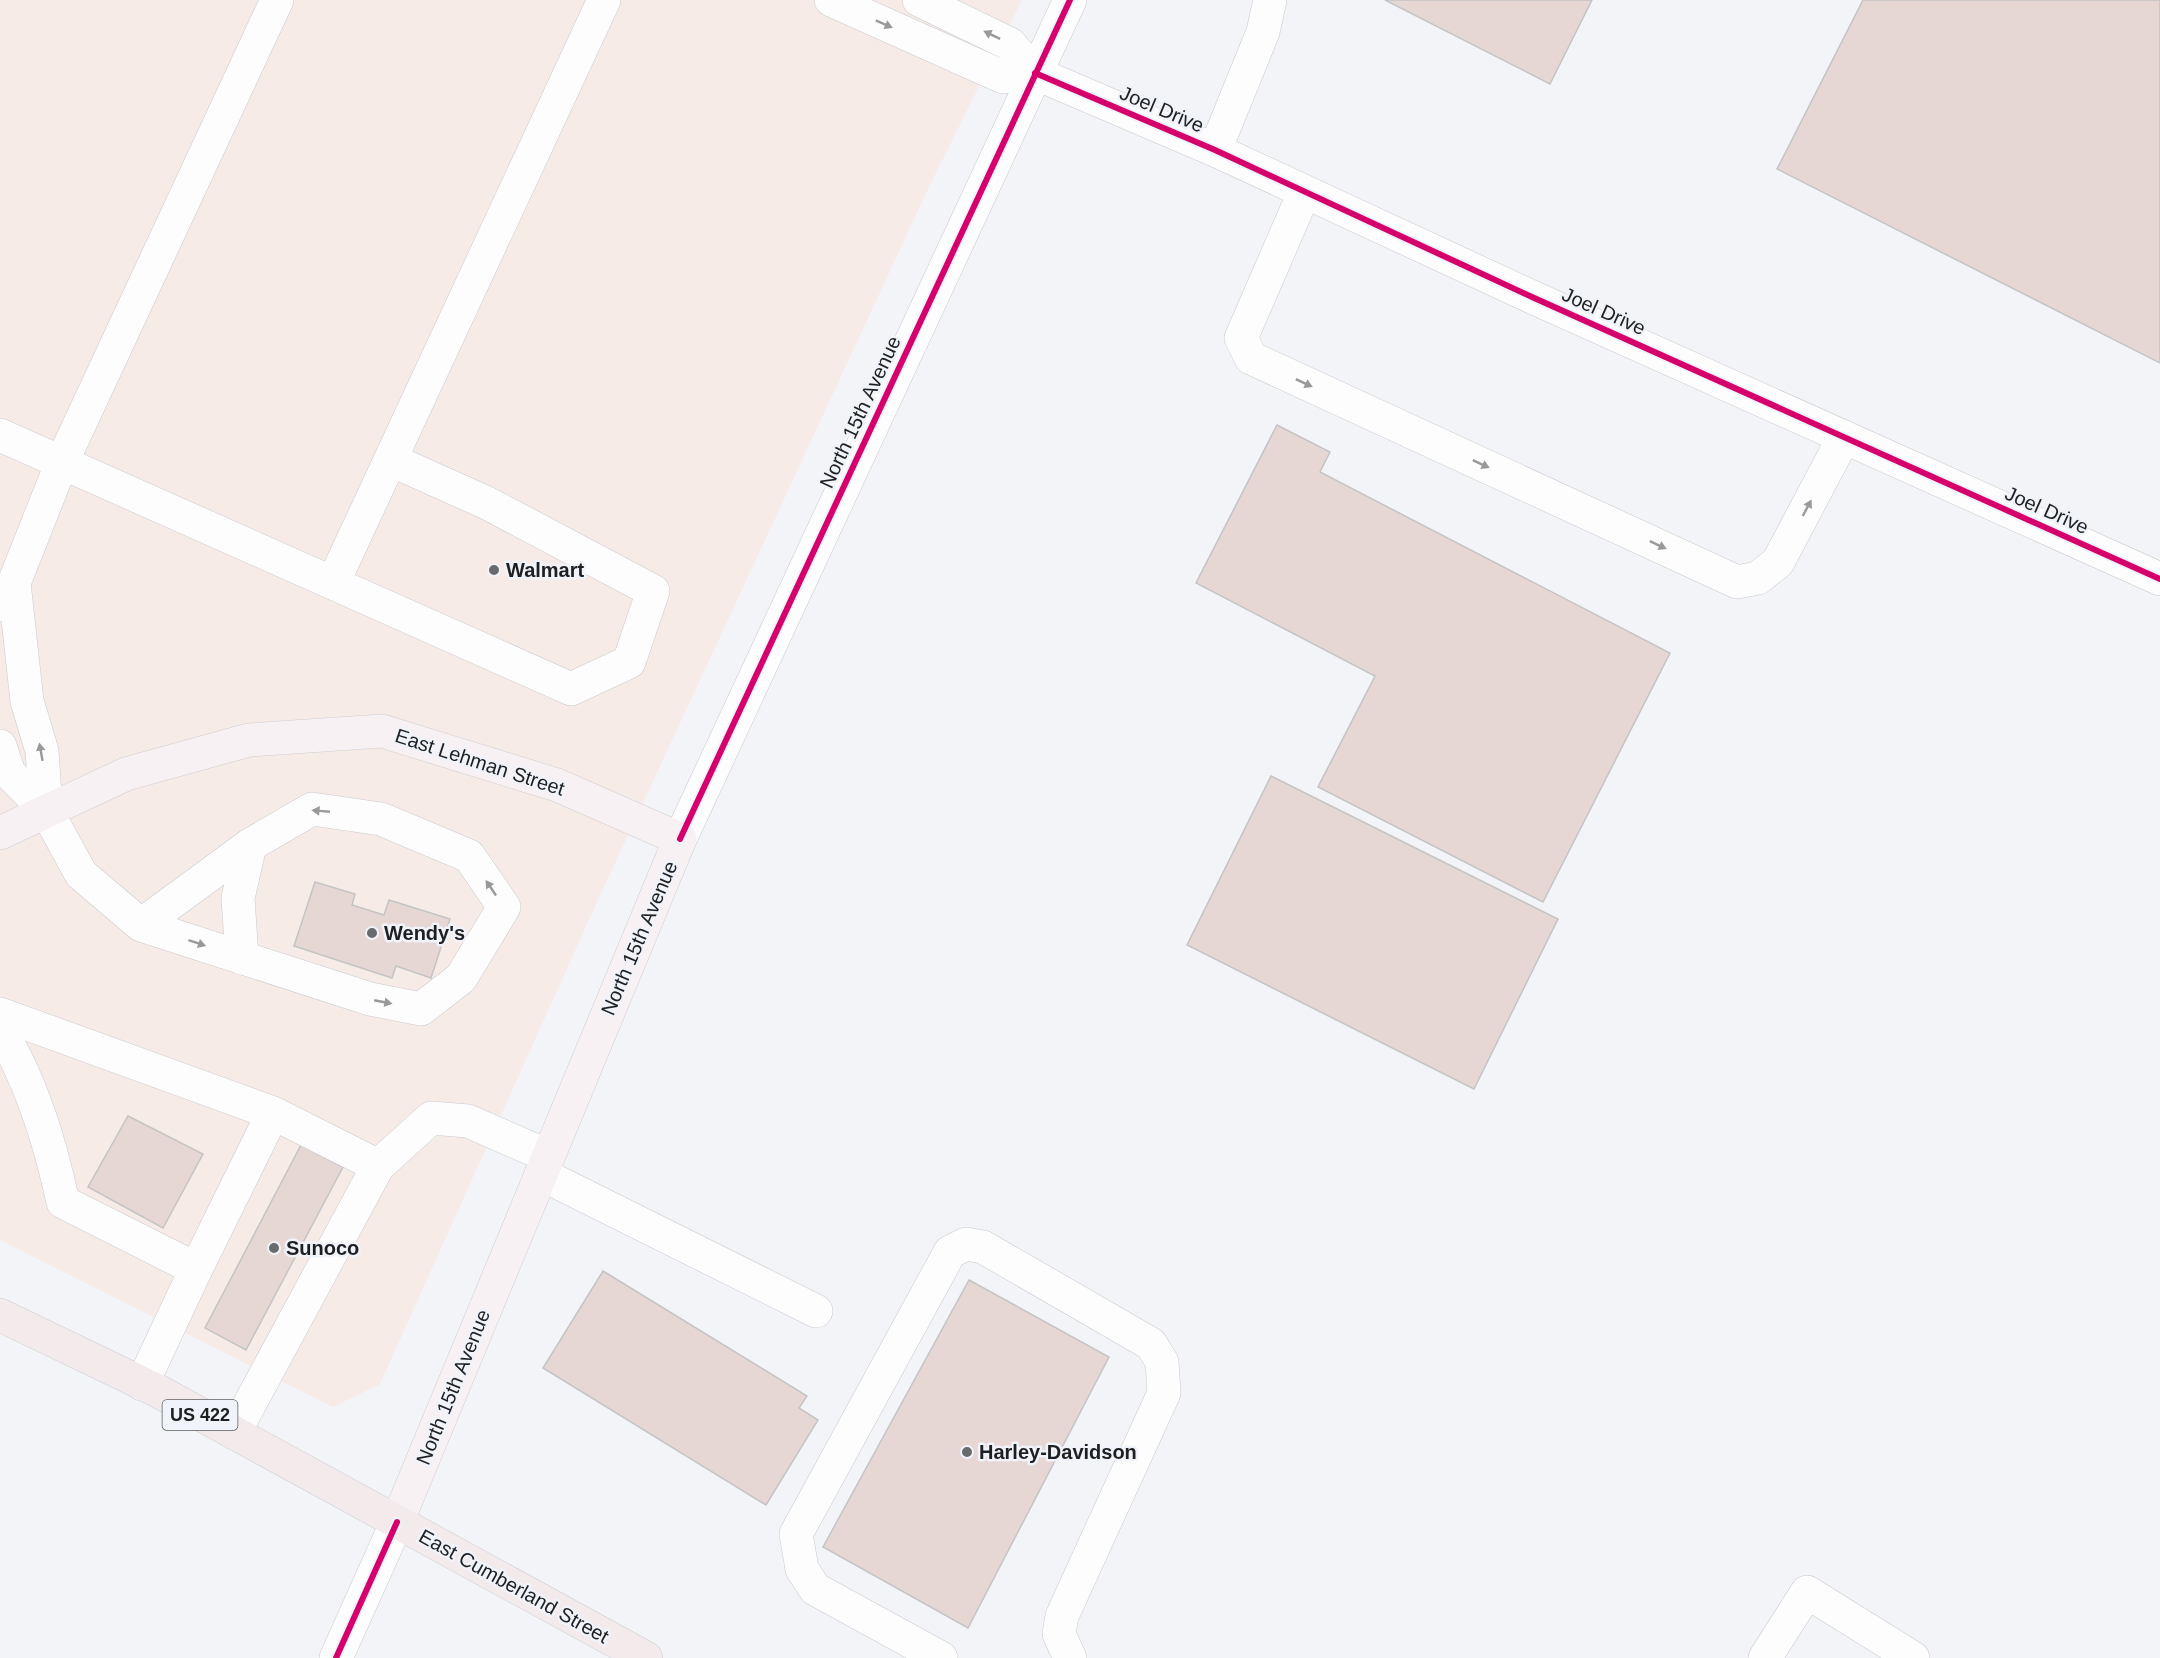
<svg xmlns="http://www.w3.org/2000/svg" width="2160" height="1658" viewBox="0 0 2160 1658" font-family="Arial,sans-serif">
	<style>
		.commercial { fill: #f7ebe7 }
		.building { fill: #e6d7d5; stroke: #c4c4c5; stroke-width: 1.5 }
		.lines { fill: none; stroke-linecap: round; stroke-linejoin: round }
		.minor-casing { stroke: #c9cacd; stroke-width: 34 }
		.major-casing { stroke: #cdced0; stroke-width: 34 }
		.highway-casing { stroke: #cdced0; stroke-width: 34 }
		.minor { stroke: #fdfdfe; stroke-width: 33 }
		.major { stroke: #f7f1f3; stroke-width: 33 }
		.highway { stroke: #f3eaeb; stroke-width: 33 }
		.cycleway-casing { stroke: #f0f3fa; stroke-width: 10 }
		.cycleway { stroke: #d6006c; stroke-width: 6 }
		.oneway { fill: #99999b }
		.poi-dot { fill: #686a6c; stroke: #f0f3fa; stroke-width: 2 }
		.labels { text-anchor: middle; stroke-width: 5; stroke-linejoin: round; paint-order: stroke }
		.shield { fill: #f0f3fa; stroke: #5d5f62; stroke-width: 1.5 }
		.shield-label { font-size: 18px; font-weight: bold; fill: #1e1f21 }
		.street-label { font-size: 20px; fill: #1e1f21; stroke: #f0f3fa }
		.poi-label { font-size: 20px; font-weight: bold; fill: #1e1f21; stroke: #f0f3fa; text-anchor: start }
	</style>
	<rect width="100%" height="100%" fill="#f2f4f8"/>
	<path class="commercial" d="M0,0H1022L928,189L597,902L380,1384L333,1407L0,1240Z"/>
	<g class="building">
		<path d="M1385,0H1592L1550,84Z"/>
		<path d="M1863,0H2160V363L1777,169Z"/>
		<path d="M1277,425L1330,452L1320,472L1670,653L1543,902L1318,787L1375,676L1196,583Z"/>
		<path d="M1271,776L1558,919L1474,1089L1187,945Z"/>
		<path d="M315,882L355,894L352,905L384,915L389,900L450,919L431,978L396,966L392,978L294,946Z"/>
		<path d="M128,1116L203,1154L163,1228L88,1187Z"/>
		<path d="M301,1145L343,1167L246,1350L205,1328Z"/>
		<path d="M603,1271L807,1396L799,1408L818,1420L766,1505L543,1368Z"/>
		<path d="M969,1280L1109,1357L968,1628L823,1547Z"/>
	</g>
	<g class="lines">
		<g class="minor-casing">
			<g id="minor">
				<path d="M831,0L1003,77L1035,73"/>
				<path d="M919,0L1010,44L1035,73L1215,150L1532,297L2160,579"/>
				<path d="M1215,150L1263,32L1270,0"/>
				<path d="M1304,193L1241,338L1251,358L1737,582L1758,578L1778,562L1844,437"/>
				<path d="M0,435L571,689L629,662L653,591L487,503L391,460"/>
				<path d="M14,583L27,701L42,751L46,810"/>
				<path d="M333,583L604,0"/>
				<path d="M0,605L14,583L62,462L277,0"/>
				<path d="M0,746L9,773L46,810L81,874L141,925L370,999L421,1009L461,978L504,907L469,856L381,819L312,809L250,845L141,925"/>
				<path d="M680,839L1070,0"/>
				<path d="M242,958L238,898L250,845"/>
				<path d="M0,1014L273,1113"/>
				<path d="M0,1030C32,1082 50,1142 63,1202L196,1269L142,1384"/>
				<path d="M541,1174L816,1311"/>
				<path d="M196,1269L273,1113L378,1166L431,1118L468,1121L548,1156"/>
				<path d="M234,1433L378,1166"/>
				<path d="M336,1658L397,1522"/>
				<path d="M941,1658L815,1589L802,1569L796,1534L950,1252L966,1244L983,1247L1151,1344L1162,1362L1164,1393L1062,1616L1059,1634L1070,1658"/>
				<path d="M1765,1658L1807,1592L1913,1658"/>
			</g>
		</g>
		<g class="major-casing">
			<path id="major" d="M0,833L126,774L249,740L382,731L557,785L680,839L397,1522"/>
		</g>
		<g class="highway-casing">
			<path id="highway" d="M0,1315L158,1391L646,1658"/>
		</g>
		<use href="#minor" class="minor"/>
		<use href="#major" class="major"/>
		<use href="#highway" class="highway"/>
		<g class="cycleway-casing">
			<g id="cycleway">
				<path d="M1035,73L1215,150L1532,297L2160,579"/>
				<path d="M680,839L1070,0"/>
				<path d="M336,1658L397,1522"/>
			</g>
		</g>
		<use href="#cycleway" class="cycleway"/>
	</g>
	<defs><path id="oneway-solid" d="M-6-.8H1V-3.2L6.5 0L1 3.2V.8H-6Z" transform="scale(1.5)"/></defs>
	<g class="oneway">
		<use href="#oneway-solid" transform="translate(884 24) rotate(24)"/>
		<use href="#oneway-solid" transform="translate(992 35) rotate(-154)"/>
		<use href="#oneway-solid" transform="translate(1304 383) rotate(25)"/>
		<use href="#oneway-solid" transform="translate(1481 464) rotate(25)"/>
		<use href="#oneway-solid" transform="translate(1807 508) rotate(-62)"/>
		<use href="#oneway-solid" transform="translate(1658 545) rotate(25)"/>
		<use href="#oneway-solid" transform="translate(41 752) rotate(-100)"/>
		<use href="#oneway-solid" transform="translate(321 811) rotate(-175)"/>
		<use href="#oneway-solid" transform="translate(491 888) rotate(-124)"/>
		<use href="#oneway-solid" transform="translate(197 943) rotate(18)"/>
		<use href="#oneway-solid" transform="translate(383 1002) rotate(11)"/>
	</g>
	<g class="poi-dot">
		<circle cx="494" cy="570" r="6"/>
		<circle cx="372" cy="933" r="6"/>
		<circle cx="274" cy="1248" r="6"/>
		<circle cx="967" cy="1452" r="6"/>
	</g>
	<g class="labels">
		<rect class="shield" x="162.5" y="1400" width="75" height="30" rx="4.5"/>
		<g class="shield-label">
			<text x="200" y="1421">US 422</text>
		</g>
		<g class="street-label">
			<text transform="translate(1162 109) rotate(23)" y="7">Joel Drive</text>
			<text transform="translate(1604 311) rotate(24)" y="7">Joel Drive</text>
			<text transform="translate(860 412) rotate(-65)" y="7">North 15th Avenue</text>
			<text transform="translate(2047 510) rotate(24)" y="7">Joel Drive</text>
			<text transform="translate(480 762) rotate(18)" y="7">East Lehman Street</text>
			<text transform="translate(639 938) rotate(-67)" y="7">North 15th Avenue</text>
			<text transform="translate(453 1387) rotate(-68)" y="7">North 15th Avenue</text>
			<text transform="translate(514 1586) rotate(29)" y="7">East Cumberland Street</text>
		</g>
		<g class="poi-label">
			<text x="506" y="577">Walmart</text>
			<text x="384" y="940">Wendy's</text>
			<text x="286" y="1255">Sunoco</text>
			<text x="979" y="1459">Harley-Davidson</text>
		</g>
	</g>
</svg>
